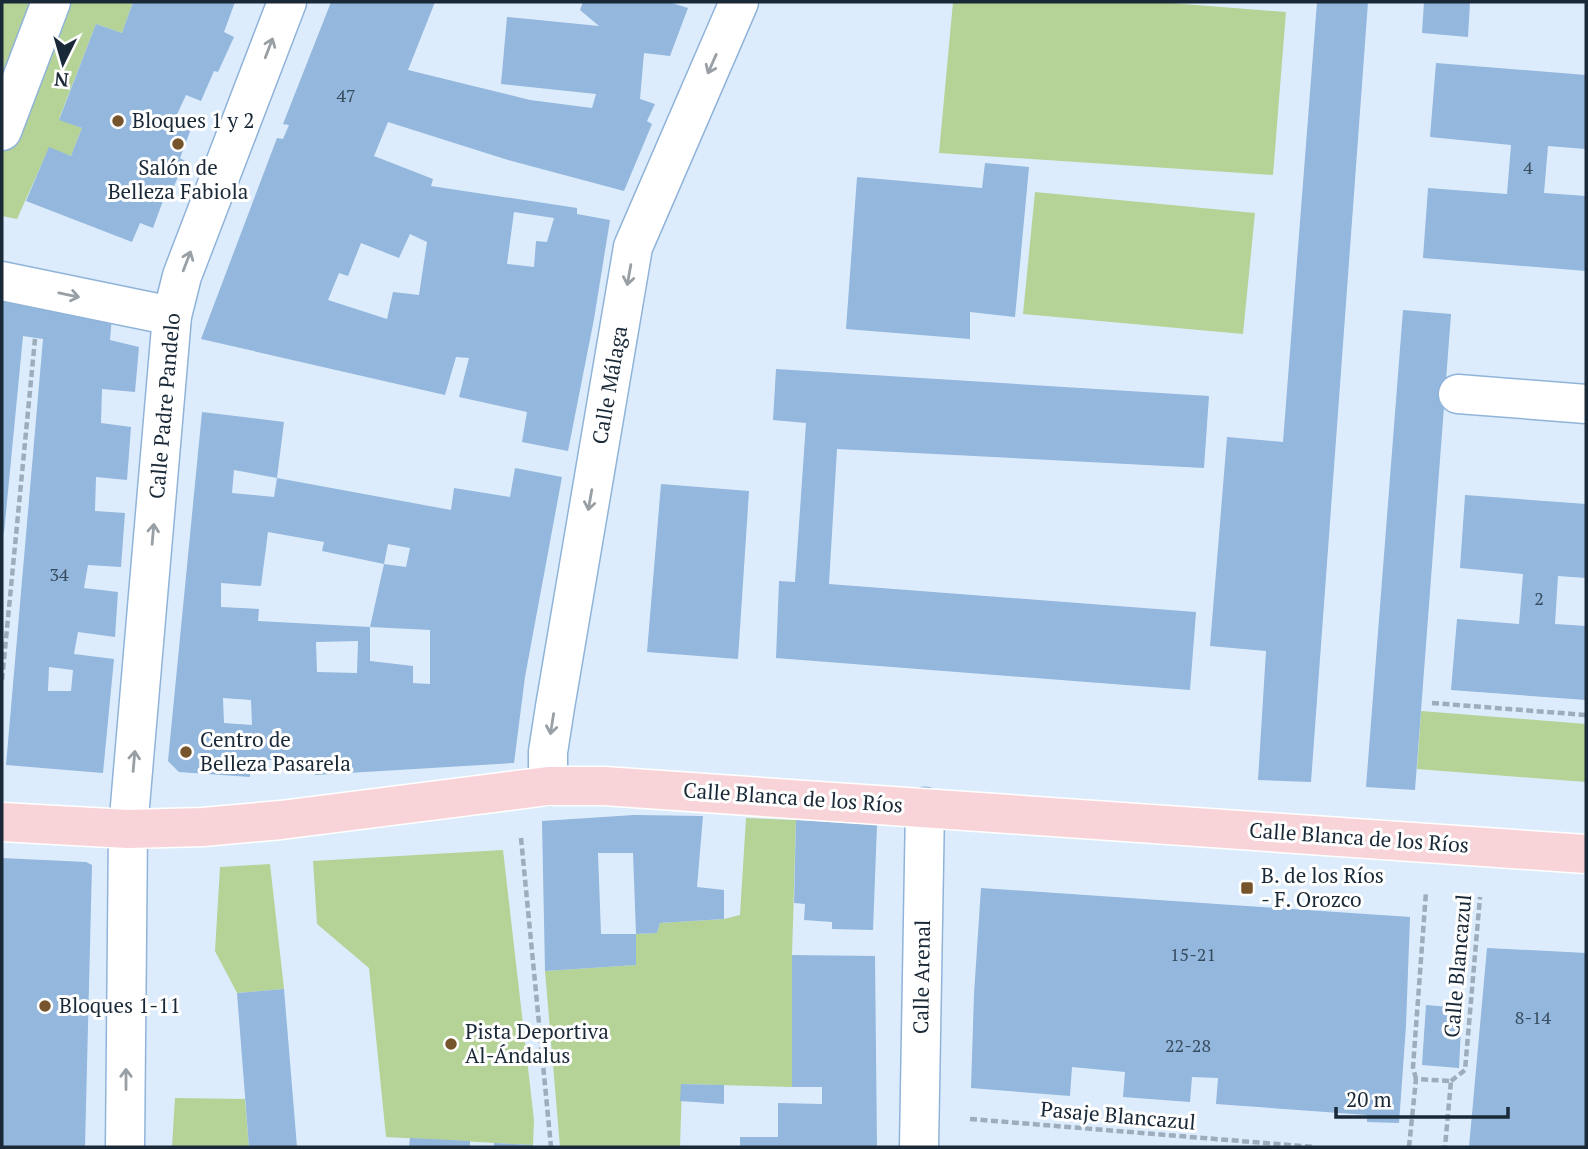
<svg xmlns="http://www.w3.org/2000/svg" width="1588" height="1149" viewBox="0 0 1588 1149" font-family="'PT Serif',serif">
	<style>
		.green { fill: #b5d397 }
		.building { fill: #93b7dd; fill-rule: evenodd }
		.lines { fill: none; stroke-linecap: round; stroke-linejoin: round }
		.minor-casing { stroke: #90b4d9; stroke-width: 41 }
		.major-casing { stroke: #fff; stroke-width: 41 }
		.path { stroke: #9eadbc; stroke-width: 4.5; stroke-dasharray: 7 3.5; stroke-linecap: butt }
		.minor { stroke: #fff; stroke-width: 38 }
		.major { stroke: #f8d4d9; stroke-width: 38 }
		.oneway { stroke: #989fa5 }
		.poi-dot { fill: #76542c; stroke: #fff; stroke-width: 2.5 }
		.labels { text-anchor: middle; stroke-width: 6; stroke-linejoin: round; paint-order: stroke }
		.number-label { font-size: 18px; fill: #384c60 }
		.poi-label { font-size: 21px; fill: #1a2937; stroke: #fff; text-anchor: start }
		.street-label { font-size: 21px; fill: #1a2937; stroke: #fff }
	</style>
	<rect width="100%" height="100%" fill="#ddecfc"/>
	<g class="green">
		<path d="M2,2H133L122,33L96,24L59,119L82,128L71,156L49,148L17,219L2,216Z"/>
		<path d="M953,2H1159L1286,12L1273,175L939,153Z"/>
		<path d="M1035,192L1255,213L1243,334L1023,314Z"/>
		<path d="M1421,711L1586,724V782L1417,769Z"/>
		<path d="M746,818L796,820L792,955V1087L682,1084L680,1147H560L545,971L635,965L636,934L657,933L660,923L724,919L740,915Z"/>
		<path d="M503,850L534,1120L533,1145L386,1137L369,968L317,924L313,861Z"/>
		<path d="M270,864L284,989L237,993L215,951L220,867Z"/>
		<path d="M175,1098L245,1099L249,1147H172Z"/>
	</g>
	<g class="building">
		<path d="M133,2H235L224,32L234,37L218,72L214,71L201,101L186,95L173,123L191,129L180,158L185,161L170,195L164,198L153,228L140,223L132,242L26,201L49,147L71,156L82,128L59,120L96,24L122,33Z"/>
		<path d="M331,2H435L408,70L530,100L592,108L596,94L501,84L507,17L599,26L580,10L583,2H669L688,8L670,56L644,53L640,99L655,104L647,121L652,124L624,191L508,160L388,122L374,156L433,179L431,186L577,208V214L610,220L594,319L568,451L522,442L527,412L459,397L469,358L456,357L445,395L201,339L277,138L283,139L289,125L283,124ZM514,212L554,218L547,242L536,241L534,267L507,264ZM410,234L427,242L419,295L393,292L387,319L328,300L339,273L348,276L361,243L399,258Z"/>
		<path d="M1317,2H1368L1311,782L1258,780L1266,651L1210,646L1227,437L1283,442Z"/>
		<path d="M1424,2H1470L1468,37L1422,33Z"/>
		<path d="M1436,63L1586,75V149L1548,146L1544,193L1586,196V271L1423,258L1428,188L1507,194L1511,145L1430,137Z"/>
		<path d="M985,163L1029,167L1015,317L970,312V339L846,329L857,177L982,188Z"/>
		<path d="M2,299L112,317L110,340L139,347L135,392L102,389L101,423L131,427L127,480L96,477L95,511L125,513L121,567L88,565L84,588L118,592L115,637L78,632L74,654L114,659L103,773L6,765L43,339L23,336L4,533H2ZM49,667L73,670L71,691H48Z"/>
		<path d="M1403,310L1451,314L1415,790L1366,787Z"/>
		<path d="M776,369L1209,396L1204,468L837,449L829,584L1196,612L1190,690L776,658L779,581L795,582L806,423L773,420Z"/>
		<path d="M202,412L284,422L277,478L234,470L232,493L274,497L277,478L451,510L454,488L510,497L515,468L562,477L525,677L514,763L315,775V760H251L250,777L179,772L168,761ZM268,532L324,542L322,551L384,564L388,544L410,548L406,567L384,564L370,627L430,630V684L413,683V666L370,661V627L258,621L259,609L221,607V583L261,586ZM358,641L357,673L317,672L316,642ZM223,698L251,700L252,725L224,723Z"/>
		<path d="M661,484L749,491L738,659L647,652Z"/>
		<path d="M1465,495L1586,504V578L1558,576L1555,624L1586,626V700L1451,690L1457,619L1519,624L1523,574L1460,568Z"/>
		<path d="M634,815L703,816L697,887L724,890V919L660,923L657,933L636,934V965L545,971L542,821ZM598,853H633L636,934H601Z"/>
		<path d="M796,820L877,825L873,930L832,929V922L804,920L805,904L794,903Z"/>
		<path d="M2,858L86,862L92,865L85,1147H2Z"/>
		<path d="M981,888L1410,917L1406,1026L1399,1123L1367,1122V1115L1216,1104L1218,1078L1192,1077L1190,1102L1123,1097L1125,1072L1072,1067L1070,1096L971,1088L974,994Z"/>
		<path d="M1487,948L1586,953V1147H1469Z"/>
		<path d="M792,955L875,956L877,1147H740V1137H778V1103L822,1104V1087H792Z"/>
		<path d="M284,989L297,1147H249L237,993Z"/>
		<path d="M1426,1005L1462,1008L1459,1068L1422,1065Z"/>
		<path d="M681,1084L724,1085V1104L680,1101Z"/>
		<path d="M410,1138L470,1141V1147H409Z"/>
		<path d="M494,1143L533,1145V1147H494Z"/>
	</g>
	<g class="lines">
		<g class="minor-casing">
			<g id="minor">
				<path d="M2,131L51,2"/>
				<path d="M2,281L172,316"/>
				<path d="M1458,394L1586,404"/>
				<path d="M548,786V752L555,707L633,247L739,2"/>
				<path d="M125,1147L128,829L172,316L182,276L287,2"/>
				<path d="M919,1147L925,807"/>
			</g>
		</g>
		<g class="major-casing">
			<path id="major" d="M2,822L128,829L203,827L281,820L548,786H604L1586,854"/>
		</g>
		<g class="path">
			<path d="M2,680L35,339"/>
			<path d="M1432,703L1586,715"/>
			<path d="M521,838L551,1147"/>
			<path d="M1416,1079L1413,1067L1426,892"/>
			<path d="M1451,1081L1465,1070L1480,897"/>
			<path d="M970,1119L1314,1147"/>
			<path d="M1409,1147L1416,1079L1451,1081L1445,1147"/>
		</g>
		<use href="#minor" class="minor"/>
		<use href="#major" class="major"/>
	</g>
	<defs><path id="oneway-shaft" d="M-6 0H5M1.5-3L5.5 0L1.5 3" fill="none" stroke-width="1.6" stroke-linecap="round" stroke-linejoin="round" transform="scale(1.75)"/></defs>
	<g class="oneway">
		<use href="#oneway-shaft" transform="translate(269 48) rotate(-69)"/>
		<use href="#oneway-shaft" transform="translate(712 64) rotate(114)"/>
		<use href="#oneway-shaft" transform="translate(187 261) rotate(-69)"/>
		<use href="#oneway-shaft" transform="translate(629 275) rotate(100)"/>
		<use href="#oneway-shaft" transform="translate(69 295) rotate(12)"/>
		<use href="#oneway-shaft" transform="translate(590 500) rotate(100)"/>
		<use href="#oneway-shaft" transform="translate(153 534) rotate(-85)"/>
		<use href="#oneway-shaft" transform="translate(552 724) rotate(99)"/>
		<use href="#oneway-shaft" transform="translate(134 761) rotate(-85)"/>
		<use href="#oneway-shaft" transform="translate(126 1079) rotate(-90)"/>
	</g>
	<g class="poi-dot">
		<circle cx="118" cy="121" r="7"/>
		<circle cx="178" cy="144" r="7"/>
		<circle cx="186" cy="752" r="7"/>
		<rect x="1240" y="881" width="14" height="14" rx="3.5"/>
		<circle cx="45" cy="1006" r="7"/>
		<circle cx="451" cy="1044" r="7"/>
	</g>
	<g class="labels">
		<g class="number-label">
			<text x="346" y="102">47</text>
			<text x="1528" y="174">4</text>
			<text x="59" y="581">34</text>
			<text x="1539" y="605">2</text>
			<text x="1193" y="961">15-21</text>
			<text x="1533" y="1024">8-14</text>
			<text x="1188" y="1052">22-28</text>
		</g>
		<g class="poi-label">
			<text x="132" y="128">Bloques 1 y 2</text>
			<text x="178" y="175" text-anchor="middle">Salón de<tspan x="178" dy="24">Belleza Fabiola</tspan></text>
			<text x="200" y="747">Centro de<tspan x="200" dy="24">Belleza Pasarela</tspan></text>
			<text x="1261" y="883">B. de los Ríos<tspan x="1261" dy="24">- F. Orozco</tspan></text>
			<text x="59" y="1013">Bloques 1-11</text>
			<text x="465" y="1039">Pista Deportiva<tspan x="465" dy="24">Al-Ándalus</tspan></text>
		</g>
		<g class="street-label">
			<text transform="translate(610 385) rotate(-80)" y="7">Calle Málaga</text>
			<text transform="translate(165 406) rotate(-85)" y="7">Calle Padre Pandelo</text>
			<text transform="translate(793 798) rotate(4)" y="7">Calle Blanca de los Ríos</text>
			<text transform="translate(1359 838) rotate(4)" y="7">Calle Blanca de los Ríos</text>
			<text transform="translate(1458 966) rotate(-85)" y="7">Calle Blancazul</text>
			<text transform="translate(922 977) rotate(-89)" y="7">Calle Arenal</text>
			<text transform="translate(1118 1116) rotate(5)" y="7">Pasaje Blancazul</text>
		</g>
	</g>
	<rect width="1588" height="1149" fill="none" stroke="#1a2937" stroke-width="7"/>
	<g transform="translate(63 63) rotate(185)" stroke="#ffffff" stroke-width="5" paint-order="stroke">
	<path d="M0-5L12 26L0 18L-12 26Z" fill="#1a2937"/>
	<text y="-10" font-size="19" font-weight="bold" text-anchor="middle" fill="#1a2937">N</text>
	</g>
	<path d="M1336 1107v10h172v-10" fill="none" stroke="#1a2937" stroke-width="3.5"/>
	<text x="1346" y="1107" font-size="21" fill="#1a2937" stroke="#ffffff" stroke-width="5" paint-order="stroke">20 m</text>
</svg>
